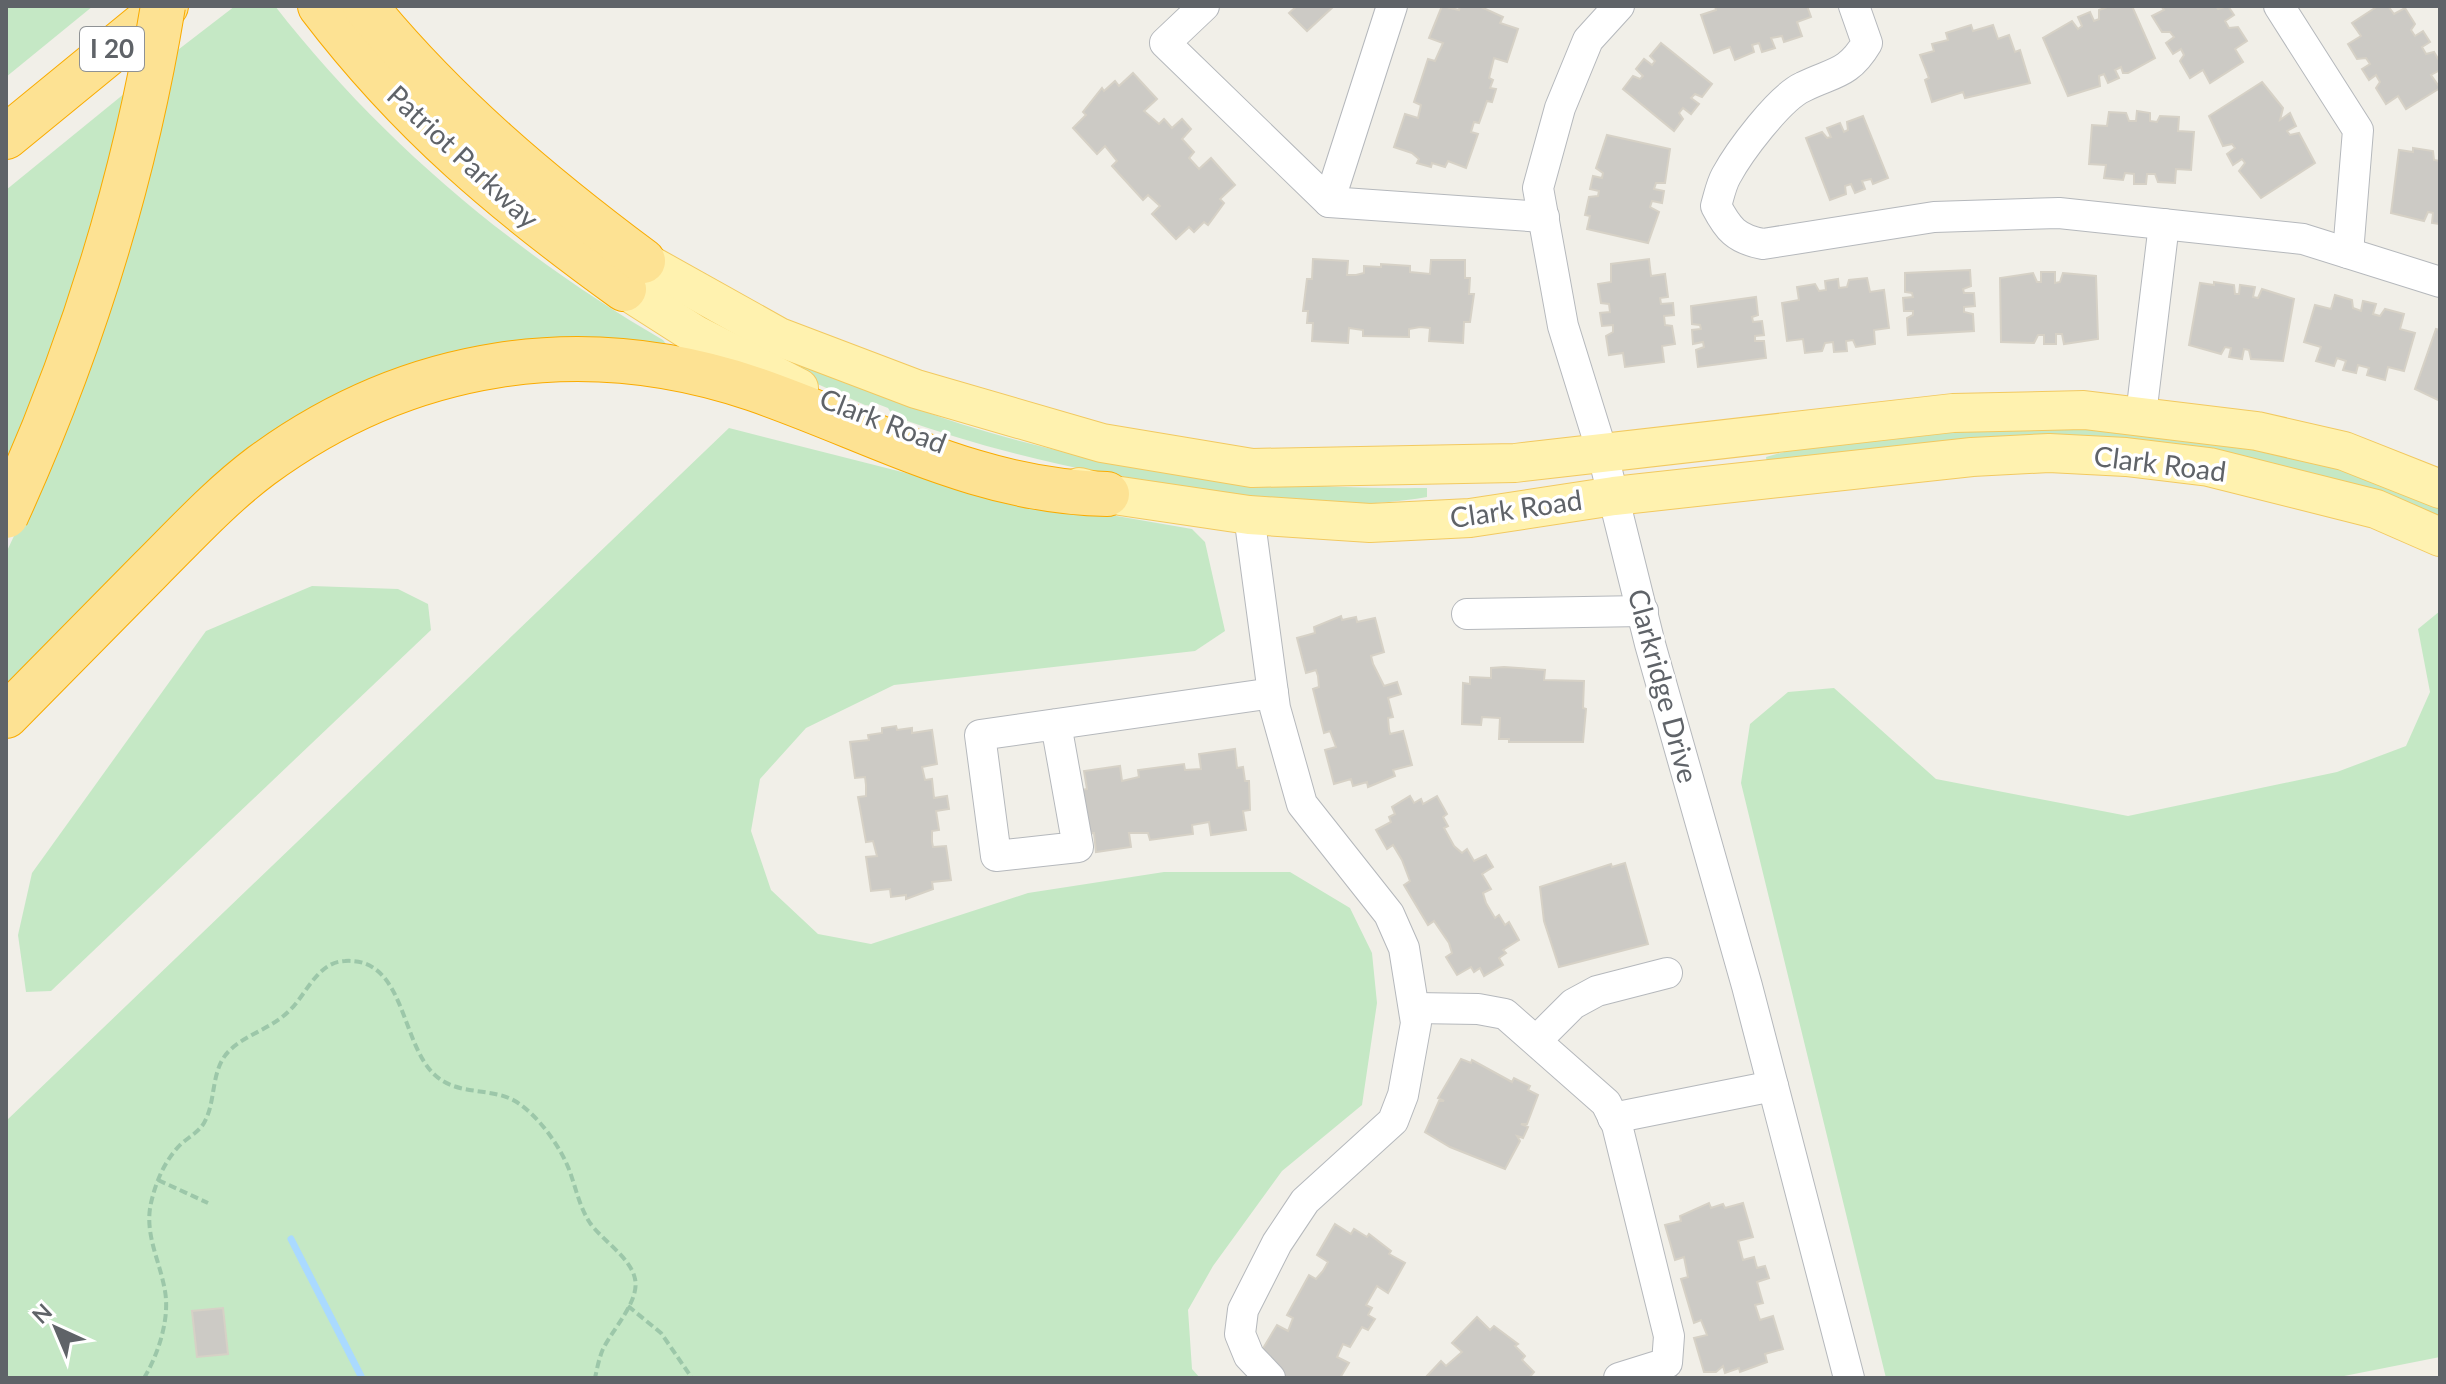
<svg xmlns="http://www.w3.org/2000/svg" width="2446" height="1384" viewBox="0 0 2446 1384" font-family="Lato,sans-serif">
	<style>
		.green { fill: #c5e8c5 }
		.lines { fill: none; stroke-linecap: round; stroke-linejoin: round }
		.stream { stroke: #aadaff; stroke-width: 7 }
		.building { fill: #cccac5; stroke: #d6d1c6; stroke-width: 2 }
		.minor-casing { stroke: #b5b8bc; stroke-width: 32 }
		.major-casing { stroke: #f2c960; stroke-width: 40 }
		.highway-casing { stroke: #f9ab00; stroke-width: 46 }
		.path { stroke: #9cc7a9; stroke-width: 4; stroke-dasharray: 8 4; stroke-linecap: butt }
		.minor { stroke: #fff; stroke-width: 30 }
		.major { stroke: #fff2af; stroke-width: 38 }
		.highway { stroke: #fde293; stroke-width: 44 }
		.highway-bridge-casing { stroke: #f9ab00; stroke-width: 46; stroke-linecap: butt }
		.highway-bridge { stroke: #fde293; stroke-width: 44 }
		.labels { text-anchor: middle; stroke-width: 7; stroke-linejoin: round; paint-order: stroke }
		.shield { fill: #fff; stroke: #8f9295; stroke-width: 2 }
		.shield-label { font-size: 26px; font-weight: bold; fill: #5f6368 }
		.street-label { font-size: 28px; fill: #5f6368; stroke: #fff }
	</style>
	<rect width="100%" height="100%" fill="#f1efe8"/>
	<g class="green">
		<path d="M6,6H93L6,77Z"/>
		<path d="M235,6H275C380,141 515,254 663,340L669,348L362,391L6,699V553L21,521L170,56Z"/>
		<path d="M130,89L88,254L6,476V190Z"/>
		<path d="M804,361C855,384 907,407 961,424C1111,471 1270,490 1427,488V497C1347,511 1269,501 1190,488C1087,473 990,451 893,416L888,408L875,403L873,406L865,405L797,375Z"/>
		<path d="M729,428L989,494L1192,529L1205,542L1225,631L1195,651L894,685L806,728L760,779L751,831L771,890L818,934L871,944L1028,893L1164,872H1290L1350,908L1372,953L1377,1003L1362,1105L1282,1171L1213,1266L1188,1310L1192,1369L1200,1378H6V1121Z"/>
		<path d="M2136,428L2307,457L2440,501V517L2365,489L2269,463L1767,464L1766,457C1886,422 2012,429 2136,428Z"/>
		<path d="M312,586L398,589L428,604L431,630L51,991L26,992L18,935L32,873L206,631Z"/>
		<path d="M2440,611V1357L2334,1378H1886L1741,783L1750,724L1788,692L1834,688L1936,779L2128,816L2337,772L2406,746L2430,692L2418,629Z"/>
	</g>
	<g class="lines">
		<path class="stream" d="M291,1239L362,1378"/>
	</g>
	<g class="building">
		<path d="M1297,6H1334L1307,31L1289,13Z"/>
		<path d="M1442,6L1459,10L1460,6H1479L1503,17L1500,23L1518,29L1507,62L1494,58L1489,78L1493,80L1490,88L1496,89L1492,102L1487,101L1479,123L1474,122L1471,132L1478,134L1466,168L1448,161L1445,167L1432,163L1431,167L1417,163L1419,159L1412,153L1394,147L1405,114L1418,118L1421,105L1414,102L1428,59L1435,61L1443,43L1429,38Z"/>
		<path d="M1715,6H1807L1811,17L1797,22L1802,36L1784,42L1782,36L1771,38L1775,48L1762,52L1759,43L1752,45L1754,52L1735,60L1730,47L1714,53L1701,15L1716,10Z"/>
		<path d="M2110,6H2132L2155,58L2128,73H2123L2121,67L2115,70L2119,78L2108,83L2104,74L2099,76L2100,86L2068,96L2043,38L2072,21L2078,29L2082,26L2078,17L2090,12L2094,21L2099,19V10Z"/>
		<path d="M2161,6H2216L2218,9L2228,6L2234,15L2225,21L2229,28L2238,27L2247,41L2235,49L2243,62L2210,83L2203,70L2190,78L2180,61L2184,55L2181,49L2173,54L2166,43L2174,37L2170,32H2162L2152,16L2164,10Z"/>
		<path d="M2378,6H2388L2394,14L2405,8L2415,24L2411,30L2415,36L2423,31L2430,42L2422,47L2426,54L2434,52L2440,62V70L2431,75L2440,88L2406,109L2398,96L2386,104L2376,88L2380,82L2376,75L2369,80L2362,69L2370,64L2366,58L2357,59L2348,44L2361,36L2352,23Z"/>
		<path d="M1971,25L1973,31L1993,25L1998,39L2009,35L2015,52L2020,50L2030,83L1965,98L1963,92L1932,102L1925,80L1929,78L1920,55L1934,51L1932,44L1948,40L1946,33Z"/>
		<path d="M1661,43L1712,84L1702,97L1695,94L1691,98L1699,104L1691,114L1683,108L1679,113L1683,119L1674,131L1623,89L1633,76L1640,79L1643,76L1636,69L1644,59L1652,65L1655,61L1650,56Z"/>
		<path d="M1133,73L1157,99L1144,111L1159,124L1164,119L1172,128L1182,119L1191,129L1182,139L1194,152L1189,158L1199,169L1211,158L1235,185L1220,199L1224,203L1208,225L1204,222L1194,232L1189,227L1176,239L1152,214L1160,206L1148,195L1143,200L1112,166L1117,161L1105,146L1097,154L1073,128L1086,115L1083,112L1102,88L1104,91L1115,81L1119,86Z"/>
		<path d="M2262,82L2283,108L2280,120L2290,113L2296,126L2287,131L2290,135L2299,133L2315,163L2261,198L2239,171L2245,163L2242,159L2233,165L2227,154L2235,148L2232,144L2223,146L2209,116Z"/>
		<path d="M2137,111L2150,113V121L2157,122L2160,116L2179,117L2178,131L2194,132L2191,170L2176,169L2175,183L2158,182L2155,174H2147L2146,184H2134V174L2125,173L2123,180L2104,178L2106,165L2089,164L2092,125L2107,126L2109,112L2126,113L2129,121H2136Z"/>
		<path d="M1863,116L1888,178L1873,184L1871,179L1862,181L1865,189L1855,193L1851,184L1845,186L1846,194L1830,200L1806,138L1822,132L1827,138L1831,137L1827,128L1840,123L1844,132L1848,130L1847,122Z"/>
		<path d="M1607,135L1670,149L1665,183H1656L1654,189L1664,191L1662,203L1652,201L1650,207L1659,212L1648,243L1587,229L1590,216L1585,215L1589,197L1598,196L1599,191L1590,189L1593,176L1602,178L1603,173L1596,168Z"/>
		<path d="M2413,148L2433,151L2434,160L2440,161V157V224L2432,223L2433,213L2428,212L2424,221L2391,213L2399,150L2413,152Z"/>
		<path d="M1313,259L1348,261L1347,275H1356L1364,273V266L1381,267V264L1410,266V272L1430,274L1431,260H1465V278H1470L1469,294H1474L1470,322H1464L1463,343L1429,341L1430,328L1420,327L1409,329V337L1363,336V330L1349,328L1348,343L1312,341L1313,323H1307L1308,311H1303L1307,279H1312Z"/>
		<path d="M1649,259L1651,276L1665,274L1668,297L1660,298L1661,304L1673,303L1674,315L1664,316L1665,325L1672,326L1675,344L1662,346L1664,362L1625,367L1623,353L1609,355L1606,336L1613,332V325L1602,326L1600,313L1610,312L1609,304L1601,303L1598,284L1611,282V264Z"/>
		<path d="M1970,270L1971,286L1963,289L1964,293H1974L1975,306L1964,307V312L1973,314L1974,331L1908,335L1907,318L1913,315V311H1904L1903,298L1913,297L1912,293L1905,292V273Z"/>
		<path d="M2041,272H2055V283L2060,282L2063,273L2096,276L2098,339L2064,344L2062,334H2056V344H2044V335H2038L2034,343L2001,342L2000,278L2033,273L2037,282H2041Z"/>
		<path d="M1867,278L1870,292L1884,290L1889,328L1874,330L1875,344L1856,347L1853,340L1846,341L1847,351L1834,352L1833,342L1825,343L1822,351L1805,353L1803,339L1787,341L1782,303L1799,300L1797,287L1815,284L1819,291L1826,290L1825,281L1838,279L1839,288L1847,287L1849,280Z"/>
		<path d="M2214,282L2234,285L2235,294H2239L2240,285L2255,287L2253,297L2258,298L2262,289L2294,299L2283,361L2251,359L2249,350L2244,349L2242,359L2229,357L2231,348L2225,347L2221,354L2189,345L2200,283L2214,285Z"/>
		<path d="M2335,295L2352,300L2353,308L2361,311L2363,301L2376,304L2373,314L2380,316L2385,309L2404,314L2400,329L2415,333L2404,371L2388,367L2385,380L2367,375L2369,368L2358,365L2356,373L2343,370L2346,361L2337,358L2334,366L2316,361L2321,347L2304,342L2315,305L2331,309Z"/>
		<path d="M1756,297L1758,315L1752,317L1753,322L1762,321L1764,335L1755,336V341H1764L1766,358L1698,367L1696,350L1704,347L1703,342L1693,344L1692,330L1701,329L1700,325L1692,324L1691,306Z"/>
		<path d="M2436,329L2440,330V401L2415,389Z"/>
		<path d="M1341,616L1342,620L1356,617L1357,622L1375,618L1384,652L1371,656L1373,664L1384,686L1397,682L1401,694L1388,698L1393,717L1388,718L1389,729L1390,734L1403,731L1412,765L1393,770L1395,776L1368,787L1367,782L1353,786L1351,779L1334,784L1325,750L1336,747L1330,731L1324,733L1313,689L1319,687L1318,676L1316,670L1306,673L1297,638L1315,633L1314,627Z"/>
		<path d="M1504,667L1545,670L1544,680L1584,681L1583,708L1586,709L1583,742H1509V739H1499L1500,718L1482,717L1481,725L1462,724L1463,683L1470,684V677L1491,678V668Z"/>
		<path d="M896,726L897,730L912,728V733L932,730L937,764L922,767L925,780L932,779L934,798L947,796L949,809L936,811L939,830L932,831V842L933,847L946,846L951,880L932,882L933,889L906,899V895L891,897L890,889L871,891L866,857L877,856L873,841L866,842L858,797L866,796V785L865,777L855,778L850,742L869,740L868,735L882,733V728Z"/>
		<path d="M1235,749L1237,768L1243,767L1245,781H1249L1250,810L1243,811L1246,830L1211,835L1209,822L1192,825L1193,834L1150,840L1148,833H1129L1131,847L1096,852L1094,833L1088,834L1081,790L1087,789L1084,771L1120,766L1122,781L1139,777L1138,770L1184,764L1185,770L1201,769L1199,754Z"/>
		<path d="M1410,796L1414,803L1421,799L1423,804L1437,796L1447,814L1443,817L1448,826L1444,828L1454,846L1462,853L1467,849L1474,861L1486,855L1493,867L1482,874L1491,889L1483,893L1486,903L1495,918L1499,915L1505,925L1509,922L1519,940L1503,950L1506,953L1499,958L1503,965L1484,976L1480,968L1474,972L1471,967L1457,975L1446,957L1452,953L1449,943L1434,921L1428,925L1404,885L1410,881L1402,860L1393,845L1387,849L1376,830L1391,822L1389,817L1395,814L1392,807Z"/>
		<path d="M1625,863L1648,944L1559,967L1544,921L1540,887L1611,864L1612,867Z"/>
		<path d="M1461,1059L1471,1063L1472,1060L1512,1082L1514,1078L1530,1086L1528,1090L1538,1095L1527,1124H1521L1528,1127L1523,1138L1517,1136L1520,1141L1505,1169L1450,1147L1425,1132L1439,1101H1444L1438,1098Z"/>
		<path d="M1709,1203L1711,1208L1723,1204L1725,1208L1743,1203L1753,1237L1738,1241L1743,1260L1754,1257L1757,1268L1765,1266L1769,1278L1757,1282L1763,1303L1755,1305L1760,1320L1773,1316L1783,1349L1765,1354L1767,1362L1740,1372L1739,1368L1725,1373L1723,1366L1716,1372H1704L1694,1338L1707,1335L1701,1320L1694,1323L1681,1279L1688,1277L1684,1257L1675,1260L1665,1225L1681,1221L1680,1216Z"/>
		<path d="M1335,1224L1351,1234L1354,1229L1367,1237L1369,1234L1391,1251L1389,1254L1405,1263L1388,1293L1377,1286L1366,1305L1372,1308L1368,1315L1375,1319L1368,1330L1362,1327L1350,1347L1343,1344L1337,1357L1349,1363L1340,1378H1285L1259,1355L1277,1325L1288,1331L1293,1318L1287,1315L1309,1275L1316,1279L1323,1271L1328,1262L1317,1255Z"/>
		<path d="M223,1308L228,1354L197,1357L192,1311Z"/>
		<path d="M1477,1317L1490,1330L1494,1326L1518,1344L1515,1346L1525,1356L1522,1360L1534,1372L1529,1378H1425L1441,1361L1446,1366L1462,1352L1452,1343Z"/>
	</g>
	<g class="lines">
		<g class="minor-casing">
			<g id="minor">
				<path d="M1204,6L1165,43L1329,202L1544,217"/>
				<path d="M1619,6L1588,40L1560,108L1538,188L1563,326L1603,455L1650,644L1747,986L1849,1378"/>
				<path d="M1854,6L1867,43C1848,75 1833,72 1803,87C1779,98 1739,152 1726,176C1721,185 1719,196 1716,206C1728,229 1736,239 1763,244L1934,217L2059,213L2303,239L2440,282"/>
				<path d="M2279,6L2358,130L2348,253"/>
				<path d="M1329,202L1392,6"/>
				<path d="M2141,415L2164,224"/>
				<path d="M1249,515L1275,708L1302,804L1389,914L1404,948L1416,1023L1403,1095L1393,1121L1305,1201L1277,1243L1243,1310L1240,1334L1249,1356L1270,1378"/>
				<path d="M1467,614L1643,611"/>
				<path d="M1056,724L1078,847L996,856L980,735L1273,693"/>
				<path d="M1415,1008L1478,1009L1505,1014L1606,1103L1617,1125L1669,1336L1667,1363L1619,1378"/>
				<path d="M1537,1040L1573,1004L1597,991L1667,973"/>
				<path d="M1613,1118L1773,1086"/>
			</g>
		</g>
		<g class="major-casing">
			<g id="major">
				<path d="M643,261L779,337L916,389L1102,443L1252,468L1515,463L1953,413L2084,410L2257,431L2344,451L2440,489"/>
				<path d="M624,289L696,335L799,388"/>
				<path d="M1079,487L1107,494L1249,515L1370,523L1470,518L1614,496L1972,457L2049,453L2126,457L2209,467L2376,509L2440,537"/>
			</g>
		</g>
		<g class="highway-casing">
			<g id="highway">
				<path d="M320,6C409,123 506,204 624,289"/>
				<path d="M365,6C446,105 541,185 643,261"/>
				<path d="M6,137L166,6"/>
				<path d="M6,716C54,667 103,618 151,569C187,533 221,496 261,466C408,358 582,331 754,389C873,430 978,492 1107,494"/>
			</g>
		</g>
		<g class="path">
			<path d="M158,1180L208,1203"/>
			<path d="M628,1306L661,1333L692,1378"/>
			<path d="M144,1378C158,1355 170,1319 165,1291C160,1261 144,1234 151,1203C156,1181 165,1160 181,1144C190,1136 201,1131 206,1119C216,1098 211,1069 229,1051C246,1034 271,1029 289,1011C307,994 317,962 345,961C406,957 400,1045 436,1076C459,1096 490,1087 515,1101C538,1115 561,1147 570,1172C576,1189 580,1208 590,1223C602,1240 631,1258 635,1279C640,1301 612,1330 603,1349C599,1358 597,1369 595,1378"/>
		</g>
		<use href="#minor" class="minor"/>
		<use href="#major" class="major"/>
		<use href="#highway" class="highway"/>
		<g class="highway-bridge-casing">
			<path id="highway-bridge" d="M6,516C80,354 134,182 163,6"/>
		</g>
		<use href="#highway-bridge" class="highway-bridge"/>
	</g>
	<g class="labels">
		<rect class="shield" x="80" y="27" width="64" height="44" rx="6"/>
		<g class="shield-label">
			<text x="112" y="58">I 20</text>
		</g>
		<g class="street-label">
			<text transform="translate(463 157) rotate(43)" y="10">Patriot Parkway</text>
			<text transform="translate(883 421) rotate(21)" y="10">Clark Road</text>
			<text transform="translate(2160 464) rotate(7)" y="10">Clark Road</text>
			<text transform="translate(1516 509) rotate(-8)" y="10">Clark Road</text>
			<text transform="translate(1663 686) rotate(75)" y="10">Clarkridge Drive</text>
		</g>
	</g>
	<rect width="2446" height="1384" fill="none" stroke="#5f6368" stroke-width="16"/>
	<g transform="translate(56 1328) rotate(316)" stroke="#ffffff" stroke-width="6" paint-order="stroke">
	<path d="M0-6L14 30L0 20L-14 30Z" fill="#5f6368"/>
	<text y="-12" font-size="22" font-weight="bold" text-anchor="middle" fill="#5f6368">N</text>
	</g>
</svg>
